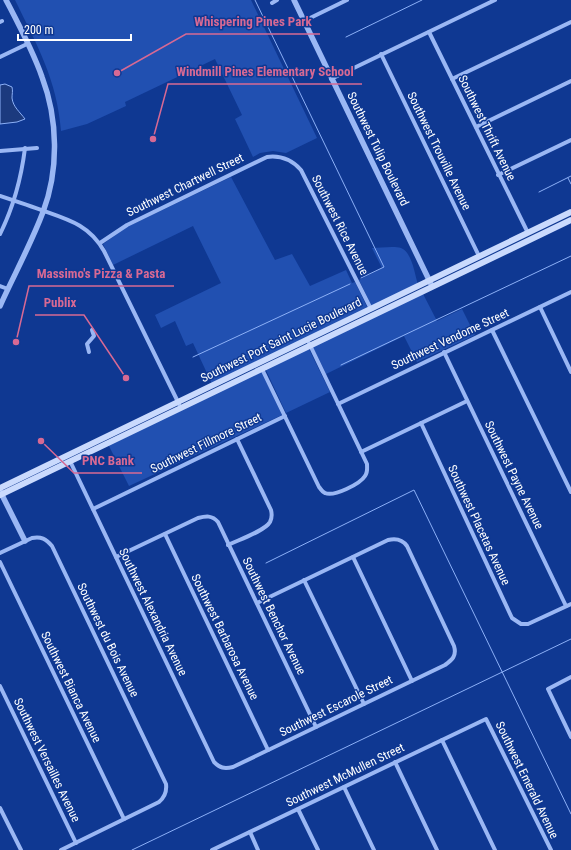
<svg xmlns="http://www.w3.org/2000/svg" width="571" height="850" viewBox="0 0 571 850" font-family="'Roboto Condensed',sans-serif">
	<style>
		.green { fill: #2150b1 }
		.water { fill: #1c3a7e; stroke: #8cb0f7 }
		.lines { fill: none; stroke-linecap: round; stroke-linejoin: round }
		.stream { stroke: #8cb0f7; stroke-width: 1 }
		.minor { stroke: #9ab7f4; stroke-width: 4 }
		.tertiary { stroke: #9ab7f4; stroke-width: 5.5 }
		.secondary { stroke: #cadafd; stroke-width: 6 }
		.labels { text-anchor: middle; stroke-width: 3; stroke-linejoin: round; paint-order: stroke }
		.street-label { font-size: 12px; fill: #fff; stroke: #0f3892 }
		.leader { fill: none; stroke: #d76994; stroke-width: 1.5 }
		.callout-dot { fill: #d76994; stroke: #0f3892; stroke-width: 1.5 }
		.callout-label { font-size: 13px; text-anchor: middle; font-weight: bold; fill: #d76994; stroke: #0f3892; stroke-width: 3; stroke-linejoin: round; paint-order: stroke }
	</style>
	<rect width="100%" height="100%" fill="#0f3892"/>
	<g class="green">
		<path d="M15,0H251L317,138L286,153L273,151L260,153L253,157L235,119L242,115L215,59L125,102L126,106L87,124L61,131C57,80 37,45 15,0Z"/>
		<path d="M231,177L275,260L292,254L310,286L346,270L352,283L355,282L369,311L212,384L193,343L186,346L175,321L161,328L155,315L221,283L193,226L113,265L103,244L127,227Z"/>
		<path d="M372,248C380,248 394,246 401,248C412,252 415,275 418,285L373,309L359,280L382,268Z"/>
		<path d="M421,290L437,321L462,309L475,335L417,362L404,336L326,374L311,343Z"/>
		<path d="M307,345L330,392L286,413L264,366Z"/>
		<path d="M260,368L282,415L129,486L107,442Z"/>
	</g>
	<path class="water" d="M5,84L12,87C13,91 12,94 12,98C13,107 20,112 25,119L17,122L0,124V85Z"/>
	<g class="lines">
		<g class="stream">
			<path d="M255,0L384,267L361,278"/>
			<path d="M346,37L422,0"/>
			<path d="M568,178L571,184"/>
			<path d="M539,192L571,176"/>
			<path d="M193,357L350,284"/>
			<path d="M341,365L571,256"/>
			<path d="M266,563L414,490L571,814"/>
			<path d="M132,850L571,639"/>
		</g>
		<g class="minor">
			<path d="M272,3L277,0"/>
			<path d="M304,21L347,0"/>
			<path d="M0,22L2,21"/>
			<path d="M429,32L528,233"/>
			<path d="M381,54L479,256"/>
			<path d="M0,57L27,44"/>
			<path d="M331,79L495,0"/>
			<path d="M452,79L571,22"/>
			<path d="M476,127L571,81"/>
			<path d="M0,151L37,148"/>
			<path d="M498,175L571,140"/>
			<path d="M0,196C15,201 30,206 44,211C70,220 90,226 104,251L179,404"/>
			<path d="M0,234C14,206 21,180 25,148"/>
			<path d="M100,243L127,225L267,157C282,155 292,160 301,170L371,309"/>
			<path d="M0,286L8,289"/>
			<path d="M540,307L571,372"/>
			<path d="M492,330L571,492"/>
			<path d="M89,352L87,344L94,336L92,330"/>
			<path d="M444,352L566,606"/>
			<path d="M262,369L319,487C321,489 322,492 325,493C334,497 360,484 365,476C368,472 367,468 367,464L309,343"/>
			<path d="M338,404L571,292"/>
			<path d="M421,423L512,618L521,624H528L571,604"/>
			<path d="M361,452L467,401"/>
			<path d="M70,461L214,762C220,768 224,769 233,767L445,665C452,660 457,656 454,646L407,546C402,539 396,538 388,540L257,603"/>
			<path d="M93,509L285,416"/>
			<path d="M165,534L268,750"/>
			<path d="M228,545C238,540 265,531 270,522C272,518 272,514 271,510L237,439"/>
			<path d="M0,553L32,538C41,536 46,539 52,546L166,784C167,792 165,797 159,802L61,850"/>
			<path d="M116,557L198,518C206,516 212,515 218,522L316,727"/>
			<path d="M353,557L412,681"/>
			<path d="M0,562L124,819"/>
			<path d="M304,580L364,704"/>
			<path d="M571,677L548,689L571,737"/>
			<path d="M0,686L76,843"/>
			<path d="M442,740L495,850"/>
			<path d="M395,762L437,850"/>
			<path d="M344,787L374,850"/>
			<path d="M0,808L21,850"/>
			<path d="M298,809L318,850"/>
			<path d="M250,832L258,850"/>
			<path d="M212,850L486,719L551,850"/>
		</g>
		<g class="tertiary">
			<path d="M294,0L431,284"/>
			<path d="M0,306C14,275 31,244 43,212C59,170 58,119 42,77C33,51 19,25 6,0"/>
			<path d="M0,491L25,541"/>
		</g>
		<g class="secondary">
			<path d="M0,488L571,212"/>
			<path d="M0,495L571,220"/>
		</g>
	</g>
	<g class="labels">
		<g class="street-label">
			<text transform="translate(487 128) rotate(64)" y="4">Southwest Thrift Avenue</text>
			<text transform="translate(378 149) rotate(64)" y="4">Southwest Tulip Boulevard</text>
			<text transform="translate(439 151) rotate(64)" y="4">Southwest Trouville Avenue</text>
			<text transform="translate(185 185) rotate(-26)" y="4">Southwest Chartwell Street</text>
			<text transform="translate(340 225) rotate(63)" y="4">Southwest Rice Avenue</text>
			<text transform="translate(450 339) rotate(-25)" y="4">Southwest Vendome Street</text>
			<text transform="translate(281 340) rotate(-26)" y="4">Southwest Port Saint Lucie Boulevard</text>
			<text transform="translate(206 443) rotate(-26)" y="4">Southwest Fillmore Street</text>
			<text transform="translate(514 475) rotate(64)" y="4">Southwest Payne Avenue</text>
			<text transform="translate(479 525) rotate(65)" y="4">Southwest Placetas Avenue</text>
			<text transform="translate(153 612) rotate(64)" y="4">Southwest Alexandria Avenue</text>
			<text transform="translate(274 616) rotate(64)" y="4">Southwest Benchor Avenue</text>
			<text transform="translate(225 637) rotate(64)" y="4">Southwest Barbarosa Avenue</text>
			<text transform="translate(108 640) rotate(64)" y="4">Southwest du Bois Avenue</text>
			<text transform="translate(71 687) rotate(64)" y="4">Southwest Bianca Avenue</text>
			<text transform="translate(336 706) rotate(-26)" y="4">Southwest Escarole Street</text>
			<text transform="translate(47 760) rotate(64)" y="4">Southwest Versailles Avenue</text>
			<text transform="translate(345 775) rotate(-26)" y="4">Southwest McMullen Street</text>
			<text transform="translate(527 780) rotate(64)" y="4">Southwest Emerald Avenue</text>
		</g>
	</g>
	<path class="leader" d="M117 73L186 34H320M153 139L168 84H362M16 342L29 286H174M126 378L84 315H35M41 441L74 473H142"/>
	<g class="callout-dot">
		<circle cx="117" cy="73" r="4"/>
		<circle cx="153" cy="139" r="4"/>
		<circle cx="16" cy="342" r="4"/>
		<circle cx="126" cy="378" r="4"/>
		<circle cx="41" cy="441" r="4"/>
	</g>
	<g class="callout-label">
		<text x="253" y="26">Whispering Pines Park</text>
		<text x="265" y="76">Windmill Pines Elementary School</text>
		<text x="101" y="278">Massimo's Pizza &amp; Pasta</text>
		<text x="60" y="307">Publix</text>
		<text x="108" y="465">PNC Bank</text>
	</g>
	<path d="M18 34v6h113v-6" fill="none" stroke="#ffffff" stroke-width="2"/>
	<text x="24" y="34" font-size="12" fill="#ffffff" stroke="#0f3892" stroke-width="3" paint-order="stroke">200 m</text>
</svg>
